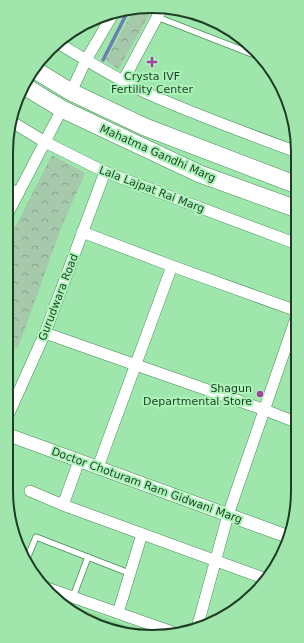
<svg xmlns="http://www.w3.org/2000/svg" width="304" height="643" viewBox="0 0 304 643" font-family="'DejaVu Sans',sans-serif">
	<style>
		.built { fill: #8ddd9d }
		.park { fill: url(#park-crowns) }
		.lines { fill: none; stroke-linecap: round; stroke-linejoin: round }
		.stream { stroke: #6c7eb3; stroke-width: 3.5 }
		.service-casing { stroke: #458b55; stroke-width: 7 }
		.minor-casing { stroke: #458b55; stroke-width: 12 }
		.tertiary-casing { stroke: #458b55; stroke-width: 14 }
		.primary-casing { stroke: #458b55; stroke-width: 18 }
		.service { stroke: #fff; stroke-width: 5.5 }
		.minor { stroke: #fff; stroke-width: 11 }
		.tertiary { stroke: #fff; stroke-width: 13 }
		.primary { stroke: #fff; stroke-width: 17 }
		.poi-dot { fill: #a740a3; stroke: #abf4b8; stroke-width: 1.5 }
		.labels { text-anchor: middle; stroke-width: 4; stroke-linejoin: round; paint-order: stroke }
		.poi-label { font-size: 11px; fill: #1f3d26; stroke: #abf4b8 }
		.street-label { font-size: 11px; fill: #1f3d26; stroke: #abf4b8 }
		.rim { fill: none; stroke: #1f3d26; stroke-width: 2 }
	</style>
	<defs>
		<pattern id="park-crowns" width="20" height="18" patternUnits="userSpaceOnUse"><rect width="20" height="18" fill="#a6c8ab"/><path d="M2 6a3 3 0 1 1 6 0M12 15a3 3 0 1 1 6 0" fill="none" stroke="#87a48b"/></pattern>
	</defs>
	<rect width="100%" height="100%" fill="#9ee6ab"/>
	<path class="built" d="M59,601L153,635L123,634L71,613Z"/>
	<g class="park">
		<path d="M152,6H154L119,69L105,61L134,10Z"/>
		<path d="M52,155L85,173L60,231L18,348L6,344V245Z"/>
	</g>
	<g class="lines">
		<path class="stream" d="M103,60L128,11"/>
		<g class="service-casing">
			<g id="service">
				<path d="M157,17L260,57"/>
				<path d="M26,561L36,537L129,573"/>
				<path d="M73,597L88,557"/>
			</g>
		</g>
		<g class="minor-casing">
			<g id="minor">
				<path d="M58,43C88,61 119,81 151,95C199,116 248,134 297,152"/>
				<path d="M123,81L162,8"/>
				<path d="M71,92L86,60L113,14"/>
				<path d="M12,122L45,142L105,172L297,244"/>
				<path d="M6,186L18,194"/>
				<path d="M6,217L62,109"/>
				<path d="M82,232L172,266L297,311"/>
				<path d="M45,333L136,365L265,410L298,423"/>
				<path d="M6,420L45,333L105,172"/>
				<path d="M98,467L172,266"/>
				<path d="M30,491L63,505L266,579"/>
				<path d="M63,505L79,461"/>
				<path d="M44,587L178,634"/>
				<path d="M118,613L142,534"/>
				<path d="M197,628L228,515L297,315"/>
			</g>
		</g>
		<g class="tertiary-casing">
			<path id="tertiary" d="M6,434L289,537"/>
		</g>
		<g class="primary-casing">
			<g id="primary">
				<path d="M35,70L71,92L145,127L297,185"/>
				<path d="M24,86L62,109L200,174L297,209"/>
			</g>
		</g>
		<use href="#service" class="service"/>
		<use href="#minor" class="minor"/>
		<use href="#tertiary" class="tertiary"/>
		<use href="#primary" class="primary"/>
	</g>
	<g class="poi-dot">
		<path d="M150 56h4v4h4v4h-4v4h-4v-4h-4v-4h4z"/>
		<circle cx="260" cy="394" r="4"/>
	</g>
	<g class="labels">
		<g class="poi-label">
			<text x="152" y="80">Crysta IVF<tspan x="152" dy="13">Fertility Center</tspan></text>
			<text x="252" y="392" text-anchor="end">Shagun<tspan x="252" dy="13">Departmental Store</tspan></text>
		</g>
		<g class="street-label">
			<text transform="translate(158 153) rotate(24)" y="4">Mahatma Gandhi Marg</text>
			<text transform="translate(152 189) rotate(21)" y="4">Lala Lajpat Rai Marg</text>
			<text transform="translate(58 297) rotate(-69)" y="4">Gurudwara Road</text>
			<text transform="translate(147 485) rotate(20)" y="4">Doctor Choturam Ram Gidwani Marg</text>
		</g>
	</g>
	<path d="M0 0H304V643H0ZM152 13H152A139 139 0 0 1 291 152V491A139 139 0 0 1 152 630H152A139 139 0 0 1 13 491V152A139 139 0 0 1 152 13Z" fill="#a0e5ac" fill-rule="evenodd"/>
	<path class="rim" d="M152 13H152A139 139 0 0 1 291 152V491A139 139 0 0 1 152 630H152A139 139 0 0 1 13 491V152A139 139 0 0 1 152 13Z"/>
</svg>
